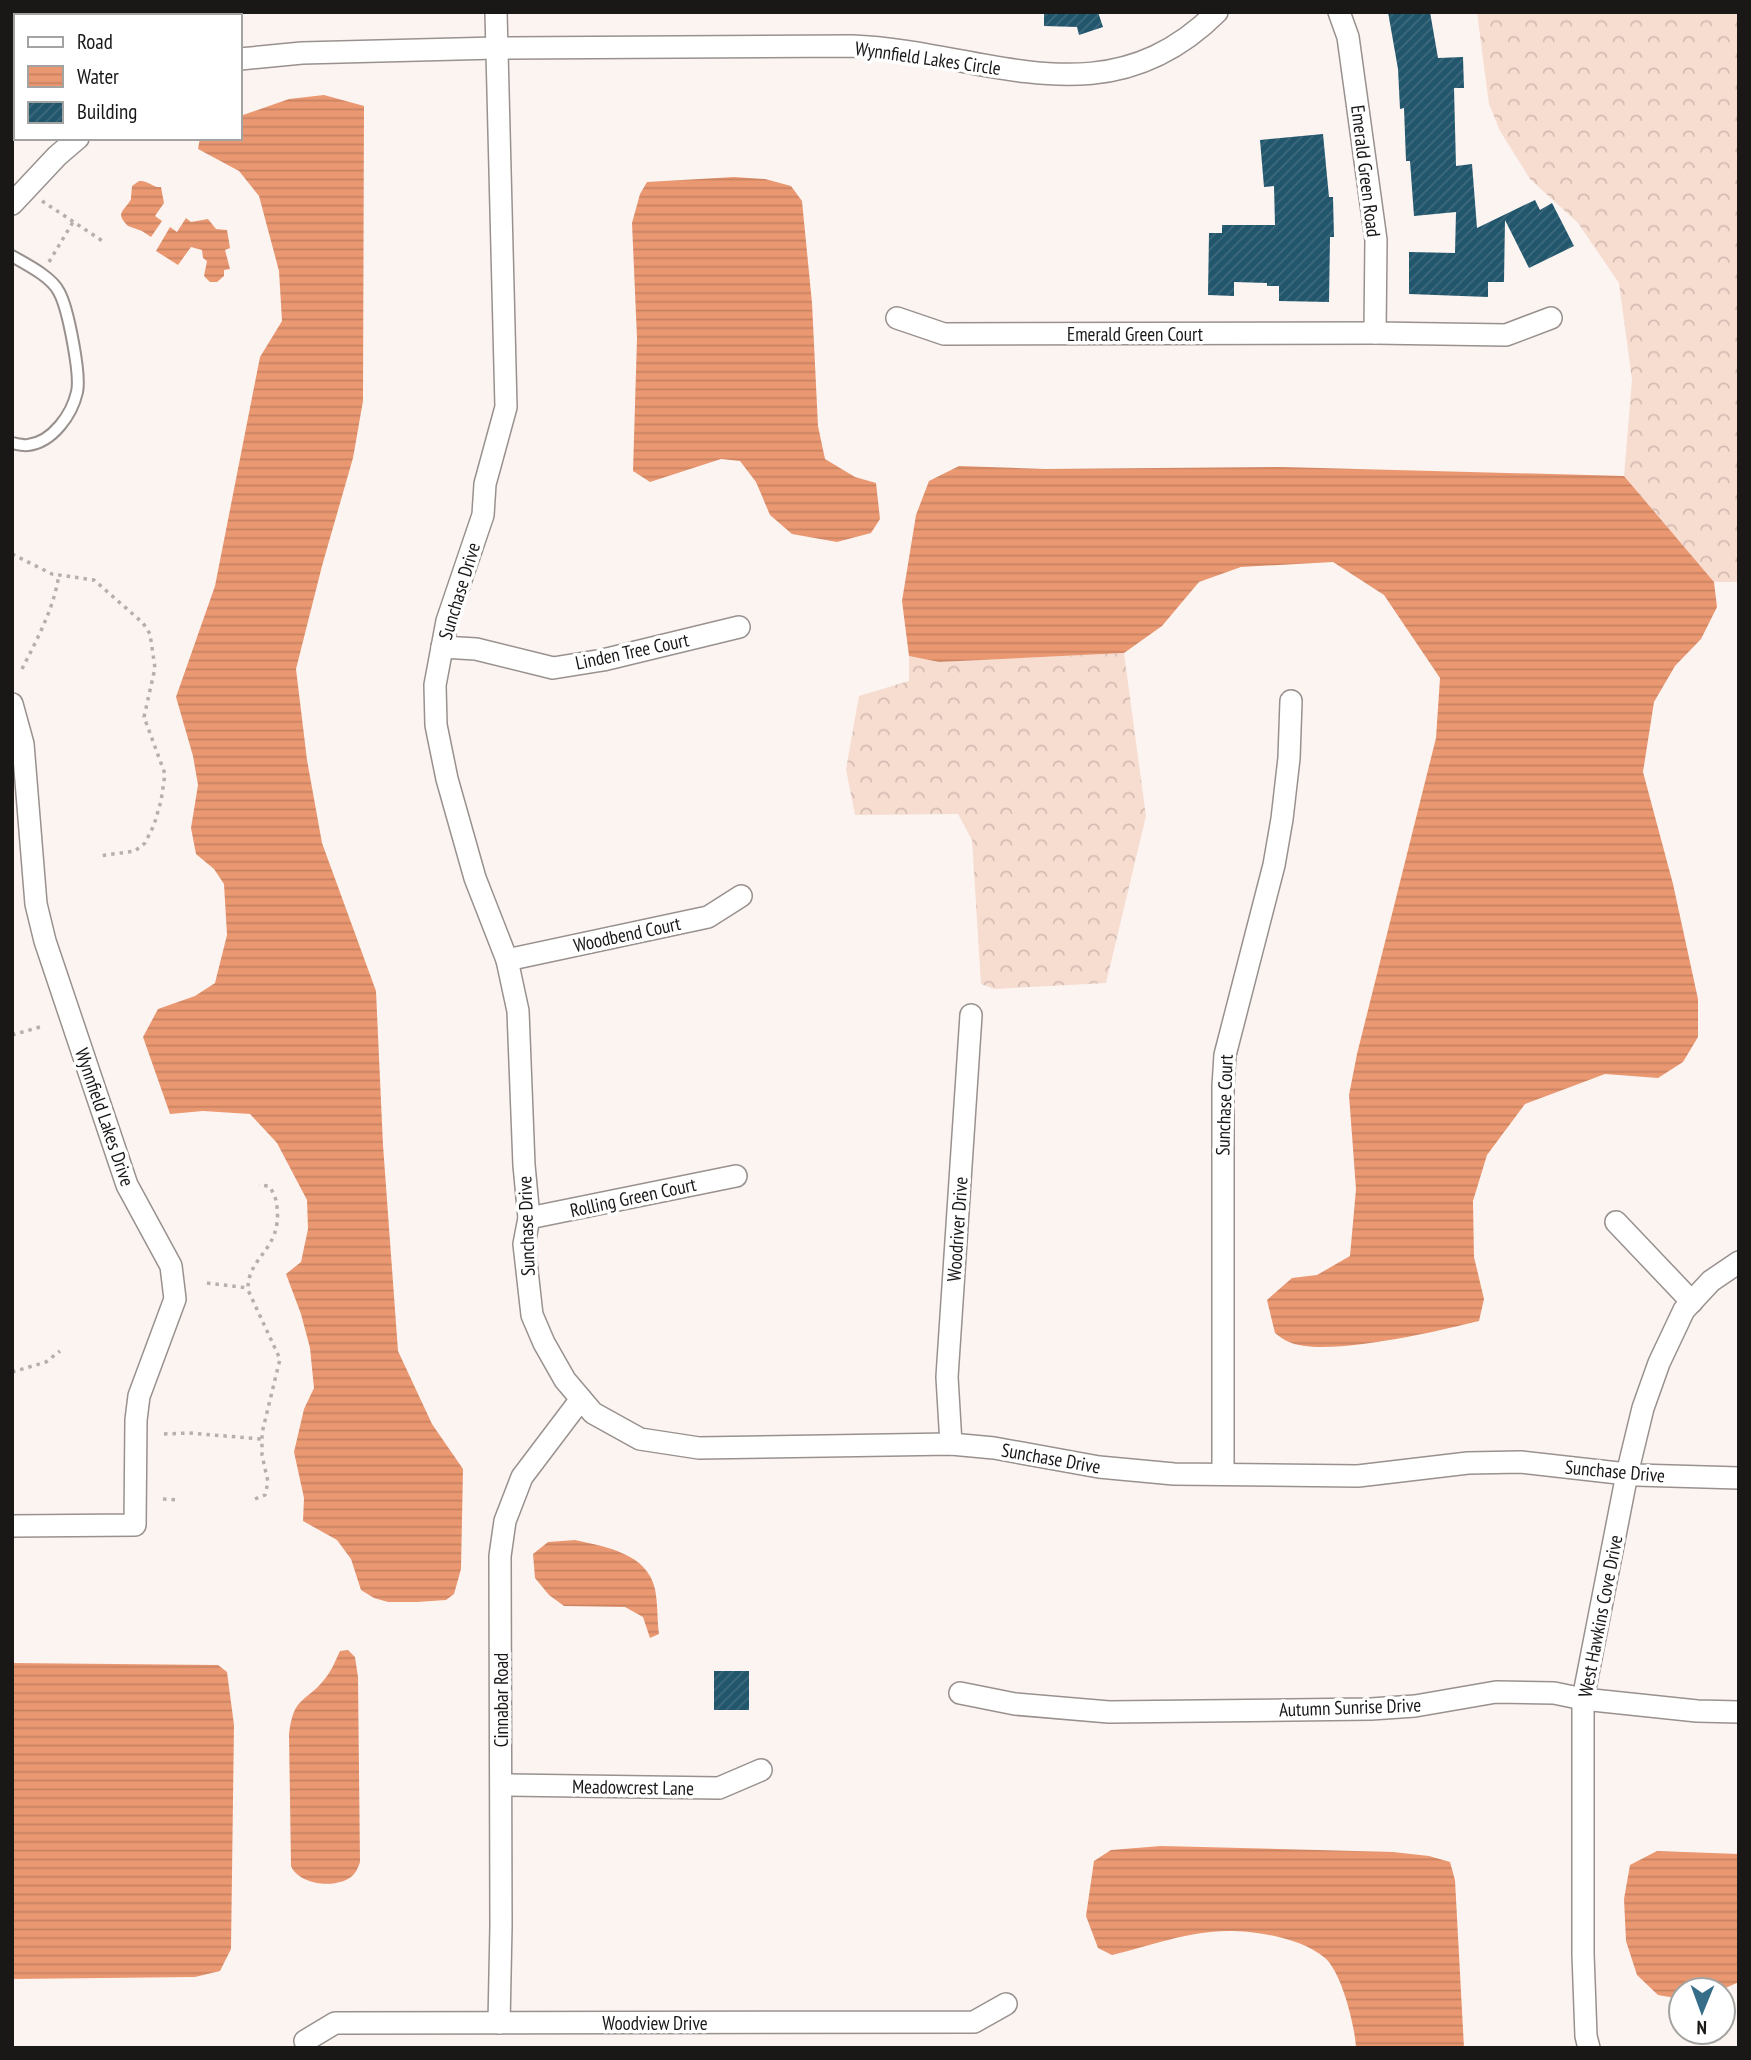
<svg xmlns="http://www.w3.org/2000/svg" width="1751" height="2060" viewBox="0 0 1751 2060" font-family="'PT Sans Narrow',sans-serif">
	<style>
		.forest { fill: url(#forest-crowns) }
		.water { fill: url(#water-rules) }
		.building { fill: url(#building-hatch) }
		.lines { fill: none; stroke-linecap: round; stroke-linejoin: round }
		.lane-casing { stroke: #98918e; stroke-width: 14 }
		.street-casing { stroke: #98918e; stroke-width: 24 }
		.path { stroke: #b6b0ad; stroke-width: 3.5; stroke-dasharray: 3.5 5; stroke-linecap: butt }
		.lane { stroke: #fff; stroke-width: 10 }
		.street { stroke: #fff; stroke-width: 21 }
		.labels { text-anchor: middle; stroke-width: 7; stroke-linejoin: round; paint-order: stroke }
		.street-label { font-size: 19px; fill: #1a1817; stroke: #fff }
	</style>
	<defs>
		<pattern id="forest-crowns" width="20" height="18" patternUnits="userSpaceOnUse" patternTransform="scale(1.75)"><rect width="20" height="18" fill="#f7dcd0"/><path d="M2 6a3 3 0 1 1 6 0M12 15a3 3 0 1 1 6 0" fill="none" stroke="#d3bcb2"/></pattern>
		<pattern id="water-rules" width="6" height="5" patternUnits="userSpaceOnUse" patternTransform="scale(1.75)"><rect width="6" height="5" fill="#ea9871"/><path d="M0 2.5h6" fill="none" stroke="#c88261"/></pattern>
		<pattern id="building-hatch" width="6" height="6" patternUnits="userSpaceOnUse" patternTransform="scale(1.75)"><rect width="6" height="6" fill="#21566d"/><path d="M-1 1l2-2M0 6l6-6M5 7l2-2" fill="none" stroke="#406a7c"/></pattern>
	</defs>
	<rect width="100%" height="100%" fill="#fcf4f1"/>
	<g class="forest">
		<path d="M1477,12H1739V582H1714L1624,476L1632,380L1619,283L1578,223L1530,179L1500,131L1489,104Z"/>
		<path d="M1124,653L1146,816L1106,983L995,989L981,984L972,840L958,814L855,815L846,769L859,696L909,681V656L939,662Z"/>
	</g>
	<g class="water">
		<path d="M324,95L364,106L363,401L353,458L322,566L296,669L307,760L322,843L376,991L383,1145L398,1351L432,1424L463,1469L461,1569L454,1594L446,1600L417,1602H388L374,1598L361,1590L351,1559L337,1540L303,1521L304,1498L294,1452L304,1409L314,1388L310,1348L301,1314L286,1274L301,1262L308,1229L307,1200L277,1143L250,1114L203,1111L170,1114L143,1037L158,1009L195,996L215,983L227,935L224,884L214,869L196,854L191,828L198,785L193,756L176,697L215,586L260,357L282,321L279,271L259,196L239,171L198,149L200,138H240V116L289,99Z"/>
		<path d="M734,177L765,179L791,186L802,201L812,303L818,426L825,459L855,477L876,483L880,519L871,533L837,542L792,534L770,515L756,482L740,461L721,459L650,482L633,471L637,338L632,223L640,194L647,182Z"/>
		<path d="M139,181C148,180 153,188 161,187L164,203L155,216L162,221L151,237L142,231L128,226C114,212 125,211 131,199C131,197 132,187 132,186Z"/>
		<path d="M186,218L191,222L208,219L216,229L227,230L230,248L225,250L230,269L224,270V276L217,282H210L204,276L207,261L203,258L202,250L191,247L178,265L156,251L170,227L177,232Z"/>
		<path d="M959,466L1045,469L1283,467L1624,476L1714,582L1717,607L1701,639L1675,666L1654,702L1643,772L1673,884L1698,999V1037L1683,1062L1658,1078L1605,1074L1525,1104L1487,1155L1473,1201L1474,1257L1484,1299L1479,1321C1439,1331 1324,1358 1289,1342C1284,1340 1279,1336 1275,1333L1267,1300L1292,1278L1317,1275L1350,1256L1356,1189L1349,1095L1357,1054L1436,738L1440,678L1384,595L1333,562L1241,567L1199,582L1162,626L1124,653L939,662L909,656L902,601L916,515L929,481Z"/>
		<path d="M575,1540C606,1547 647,1553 655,1589C658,1604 657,1619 659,1634L650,1638L643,1617L625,1607L564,1606L549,1595L535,1578L533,1554L548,1542Z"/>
		<path d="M348,1650L355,1657L358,1677L360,1862C358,1868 356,1873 351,1877C335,1889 299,1885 291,1866L289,1734C294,1693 307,1704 327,1676C333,1668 336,1659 340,1651Z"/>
		<path d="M12,1663L218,1665L227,1672L234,1725L231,1949L220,1971L195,1977L12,1979Z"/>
		<path d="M1161,1846L1393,1852L1429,1856L1450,1862L1455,1880L1464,2048H1356C1355,2026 1342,1973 1325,1958C1301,1938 1258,1931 1228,1931C1189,1931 1149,1946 1112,1955L1098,1948L1086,1916L1094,1861L1111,1850Z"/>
		<path d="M1657,1851L1739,1854V1982L1721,1990H1681V1999L1658,1995L1637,1975L1626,1941L1624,1899L1630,1865Z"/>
	</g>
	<g class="building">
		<path d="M1044,12H1098L1103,27L1079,35L1077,27L1044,26Z"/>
		<path d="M1388,12H1430L1438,58L1463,57L1464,88H1454L1456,166L1472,164L1477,228L1535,200L1540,210L1552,203L1574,246L1529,268L1505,220L1504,282H1488V297L1409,294V252L1455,253L1456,212L1414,216L1410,161H1406L1404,108L1400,109L1398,69Z"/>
		<path d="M1323,134L1329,197H1333L1334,237H1330L1329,302L1279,301V286H1267V283L1234,282V296L1208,295L1209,233H1222V225H1275L1274,186L1264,187L1260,140Z"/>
		<rect x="714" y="1671" width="35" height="39"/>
	</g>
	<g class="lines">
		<g class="lane-casing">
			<path id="lane" d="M12,256C26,264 52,277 59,292C68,308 81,375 77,392C72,414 53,442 28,445C24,446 17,444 12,443"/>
		</g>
		<g class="street-casing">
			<g id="street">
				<path d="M65,12L67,16"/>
				<path d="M496,12L506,407L485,484L483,515L447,621L435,685L436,725L447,779L475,878L507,960L518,1011L524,1165L529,1218L524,1244L532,1315L544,1343L565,1380L593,1413L640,1439L699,1448L951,1444L994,1448L1099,1467L1174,1474L1358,1476L1468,1463L1521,1462L1636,1475L1739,1478"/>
				<path d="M1339,12L1348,37L1376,240L1375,333"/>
				<path d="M240,59L302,53L496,48L852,46C984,51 1104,125 1217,12"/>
				<path d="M12,204L57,156L78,138"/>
				<path d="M897,318L944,334L1375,333L1506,335L1551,318"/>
				<path d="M442,647L476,649L553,668L603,660L739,627"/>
				<path d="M12,704L23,744L36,904L45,941L127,1185L171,1266L175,1299L139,1396L136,1420L135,1525L12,1526"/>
				<path d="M507,960L708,917L741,896"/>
				<path d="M529,1218L736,1176"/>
				<path d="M1616,1222L1692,1302"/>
				<path d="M951,1444L947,1377L971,1015"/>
				<path d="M1223,1474V1086L1225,1055L1274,865L1282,819L1289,758L1291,701"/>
				<path d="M960,1693L1015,1704L1109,1712L1371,1709L1415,1706L1496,1692L1554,1693L1583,1699L1697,1711L1739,1712"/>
				<path d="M501,1785L719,1788L761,1770"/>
				<path d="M499,2023L501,1926L500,1556L505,1521L522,1477L581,1399"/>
				<path d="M305,2041L335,2023L974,2022L1006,2004"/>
				<path d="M1589,2048L1586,2036L1583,1954V1699L1627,1474L1643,1408L1659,1363L1684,1310L1711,1281L1739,1262"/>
			</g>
		</g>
		<g class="path">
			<path d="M42,201L104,242"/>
			<path d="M49,262L73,222"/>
			<path d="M12,554L52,574L94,580L143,623L150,634L155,668L144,717L165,774L161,801L154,825L145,843L135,851L99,856"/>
			<path d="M22,669C37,639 54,609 59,574"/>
			<path d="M12,1035L40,1027"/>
			<path d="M207,1283L248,1288"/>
			<path d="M12,1372L46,1362L60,1351"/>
			<path d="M164,1434L189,1433L261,1439"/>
			<path d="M163,1499L179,1500"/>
			<path d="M255,1499L265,1495L268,1482L262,1455V1433L280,1359L248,1290C247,1256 282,1251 277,1207C276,1198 274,1192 268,1186L259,1185"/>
		</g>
		<use href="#lane" class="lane"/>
		<use href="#street" class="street"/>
	</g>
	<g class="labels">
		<g class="street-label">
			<text transform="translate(928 58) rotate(8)" y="7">Wynnfield Lakes Circle</text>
			<text transform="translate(1366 171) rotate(83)" y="7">Emerald Green Road</text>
			<text x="1135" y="341">Emerald Green Court</text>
			<text transform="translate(459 591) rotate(-73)" y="7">Sunchase Drive</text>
			<text transform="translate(632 651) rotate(-12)" y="7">Linden Tree Court</text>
			<text transform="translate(627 934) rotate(-12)" y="7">Woodbend Court</text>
			<text transform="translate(1224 1105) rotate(-88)" y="7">Sunchase Court</text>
			<text transform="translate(105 1117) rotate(71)" y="7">Wynnfield Lakes Drive</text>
			<text transform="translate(633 1197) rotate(-12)" y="7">Rolling Green Court</text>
			<text transform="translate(526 1226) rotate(-92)" y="7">Sunchase Drive</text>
			<text transform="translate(957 1229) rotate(-86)" y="7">Woodriver Drive</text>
			<text transform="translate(1051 1458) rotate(10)" y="7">Sunchase Drive</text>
			<text transform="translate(1615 1471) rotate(5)" y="7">Sunchase Drive</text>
			<text transform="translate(1600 1616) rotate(-79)" y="7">West Hawkins Cove Drive</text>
			<text transform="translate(501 1700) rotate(-90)" y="7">Cinnabar Road</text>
			<text transform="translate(1350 1707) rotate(-2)" y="7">Autumn Sunrise Drive</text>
			<text transform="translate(633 1787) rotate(1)" y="7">Meadowcrest Lane</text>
			<text x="655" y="2030">Woodview Drive</text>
		</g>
	</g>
	<rect width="1751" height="2060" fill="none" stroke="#1a1817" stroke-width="28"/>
	<rect x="14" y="14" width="228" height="126" fill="#ffffff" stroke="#a3a3a2" stroke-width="2"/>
	<rect x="28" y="37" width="35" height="10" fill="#ffffff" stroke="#a3a3a2" stroke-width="2"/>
	<text x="77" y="49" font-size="21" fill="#1a1817">Road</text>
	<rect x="28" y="66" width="35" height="21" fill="url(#water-rules)" stroke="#a3a3a2" stroke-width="2"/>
	<text x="77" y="84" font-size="21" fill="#1a1817">Water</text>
	<rect x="28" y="102" width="35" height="21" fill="url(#building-hatch)" stroke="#a3a3a2" stroke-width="2"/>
	<text x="77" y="119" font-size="21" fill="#1a1817">Building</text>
	<g transform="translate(1702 2011) rotate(181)"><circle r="33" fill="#ffffff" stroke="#a3a3a2" stroke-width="2"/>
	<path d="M0-5L12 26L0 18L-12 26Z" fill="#366e89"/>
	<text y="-10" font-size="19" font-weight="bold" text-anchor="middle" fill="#1a1817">N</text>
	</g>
</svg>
